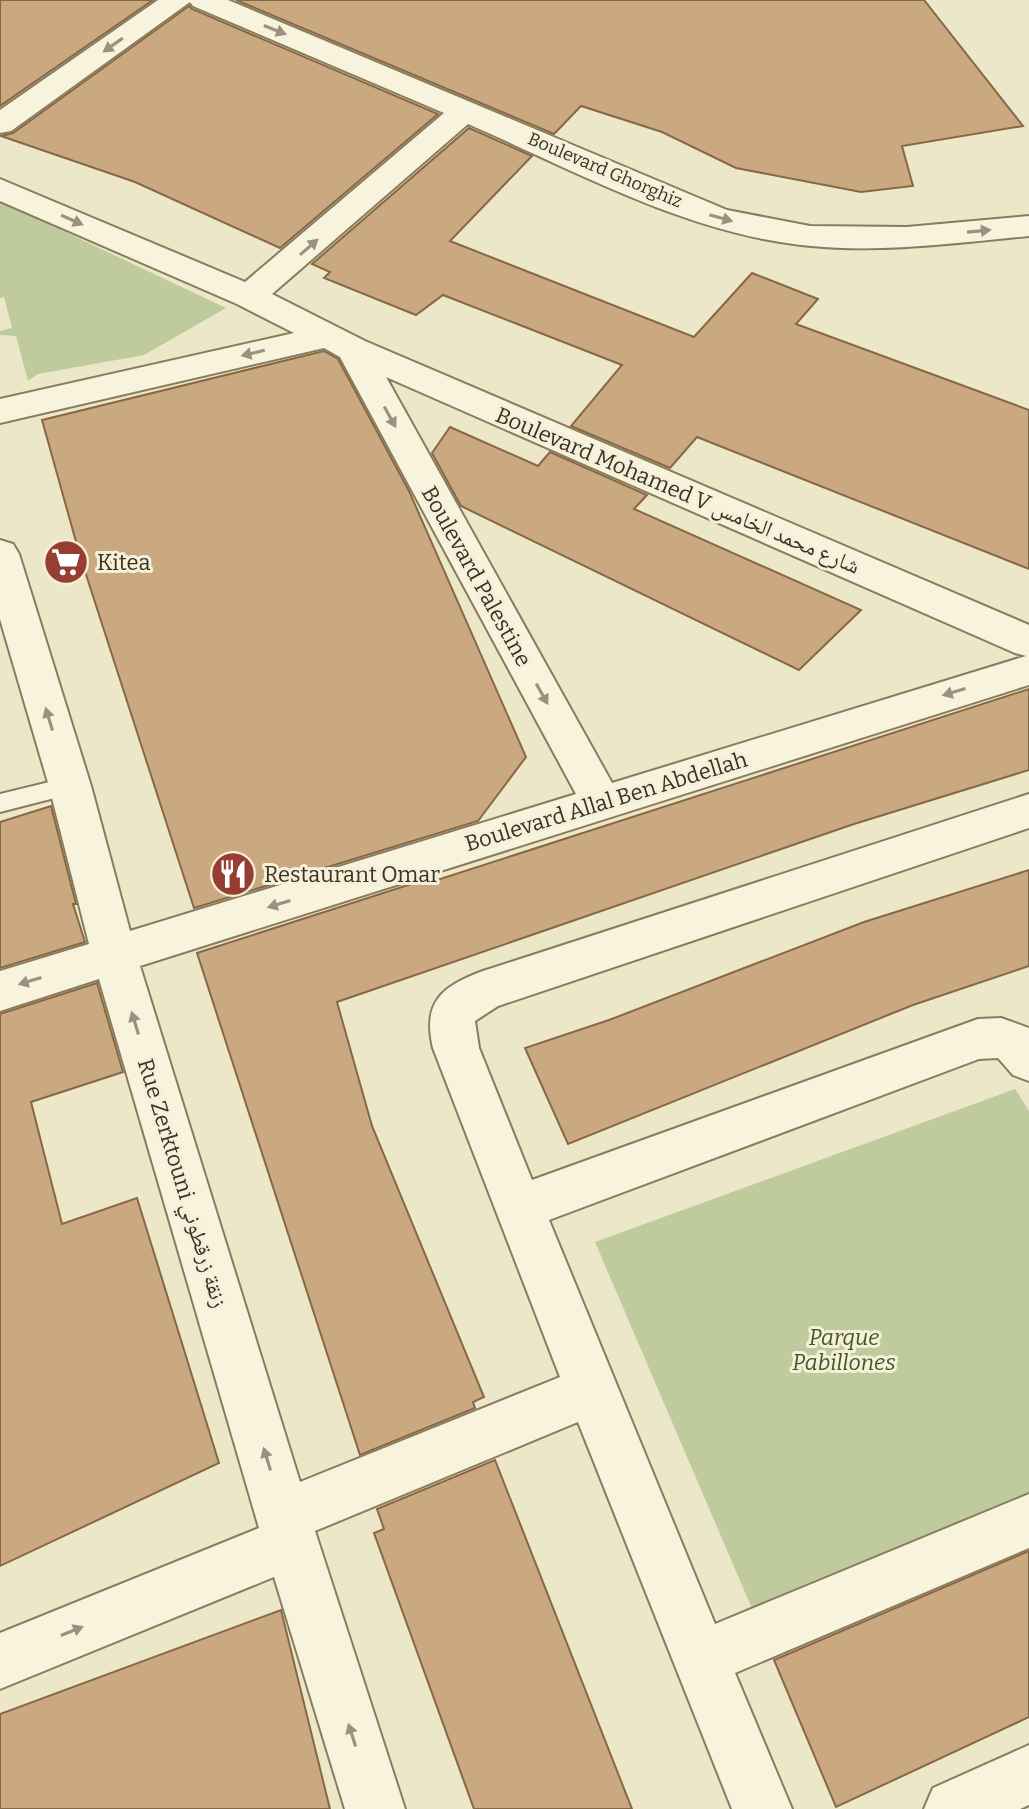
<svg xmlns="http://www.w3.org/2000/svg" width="1029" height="1809" viewBox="0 0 1029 1809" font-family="Bitter,'Noto Naskh Arabic',serif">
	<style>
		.green { fill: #c0cb9d }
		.building { fill: #caa981; stroke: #876845; stroke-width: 2 }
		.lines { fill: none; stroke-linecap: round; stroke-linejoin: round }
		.service-casing { stroke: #897b5e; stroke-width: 4 }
		.minor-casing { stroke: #897b5e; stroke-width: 4 }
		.service { fill: #f8f3dd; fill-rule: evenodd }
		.minor { fill: #f8f3dd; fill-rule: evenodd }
		.oneway { fill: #99927f }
		.labels { text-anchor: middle; stroke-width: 6; stroke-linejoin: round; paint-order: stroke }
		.far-street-label { font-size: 18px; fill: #3a3121; stroke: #f5f0d9 }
		.street-label { font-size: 22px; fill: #3a3121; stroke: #f5f0d9 }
		.poi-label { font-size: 22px; fill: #3a3121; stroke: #f5f0d9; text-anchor: start }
		.park-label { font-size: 22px; font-style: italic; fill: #445629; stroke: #f5f0d9 }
	</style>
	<rect width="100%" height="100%" fill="#ede7c9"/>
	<g class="green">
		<path d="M0,201L226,308L144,355L38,374L28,381L16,336L0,335V331L12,328L4,297L0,298Z"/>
		<path d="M1015,1089L1029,1111V1503L756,1618L595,1242Z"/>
	</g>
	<g class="building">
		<path d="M0,0H153L0,106Z"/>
		<path d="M236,0H924L1023,126L902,146L913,186L861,192L736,168L662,132L581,106L554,134Z"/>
		<path d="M189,6L192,9L438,114L280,248L135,182L1,136L13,133Z"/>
		<path d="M469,128L532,156L450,241L694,337L752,273L818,299L796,324L1029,410V569L697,437L670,468L571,426L622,365L443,295L416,315L324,278L330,272L312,264Z"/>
		<path d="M324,351L338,359L409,491L526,757L478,821L194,908L80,556L42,420Z"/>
		<path d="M450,427L538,466L550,452L647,495L634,509L861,610L799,670L461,506L432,453Z"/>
		<path d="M1029,689V770L854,824L337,1002L372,1126L484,1397L473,1402L475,1408L360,1455L197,953L436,876L431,882Z"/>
		<path d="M51,806L76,904H73L85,942L0,968V822Z"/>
		<path d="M1029,870V966L913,1005L568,1144L525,1048L609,1020L864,922Z"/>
		<path d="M97,983L123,1072L31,1102L62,1224L137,1198L219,1463L0,1566V1014Z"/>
		<path d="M495,1460L632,1809H474L374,1533L384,1529L377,1509Z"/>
		<path d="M1029,1551V1717L836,1807L774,1660Z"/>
		<path d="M281,1610L330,1809H0V1714Z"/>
	</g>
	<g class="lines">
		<g class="service-casing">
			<path id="service" d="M70,777L78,780L81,786L78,792L0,812V794Z"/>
		</g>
		<g class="minor-casing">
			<g id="minor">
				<path d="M158,0H228L727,210L810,226L907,227L1029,216V236C957,243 883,253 811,246C690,235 578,172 468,124L272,294L365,341L1029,625V685L140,966L300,1482L560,1377L433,1048C422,1002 442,986 483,971L1029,794V828L498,1006L475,1021L479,1048L532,1180L978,1019L1001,1018L1029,1028V1081L1013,1075L998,1058L979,1059L549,1220L715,1624L1029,1494V1548L735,1673L792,1809H732L578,1422L315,1531L405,1809H345L274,1577L0,1689V1633L259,1528L99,979L0,1011V971L89,944L49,786L0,619V540L13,544L19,554L91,786L130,931L576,794L340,357L324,348L0,423V399L294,333L237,304L0,201V179L245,282L444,113L193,6L190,2L11,131L0,133V110ZM386,377L1015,653L1026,656L612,783Z"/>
				<path d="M1029,1745V1805L1020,1809H924L933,1788Z"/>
			</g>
		</g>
		<use href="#service" class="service"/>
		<use href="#minor" class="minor"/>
	</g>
	<defs><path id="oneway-solid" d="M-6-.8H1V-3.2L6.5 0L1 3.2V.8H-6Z" transform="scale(2)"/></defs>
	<g class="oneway">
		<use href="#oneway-solid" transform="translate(275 30) rotate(22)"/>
		<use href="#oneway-solid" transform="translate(113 45) rotate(145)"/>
		<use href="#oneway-solid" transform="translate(721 218) rotate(16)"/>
		<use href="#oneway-solid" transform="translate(72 220) rotate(24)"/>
		<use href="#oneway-solid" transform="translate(979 231) rotate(-5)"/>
		<use href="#oneway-solid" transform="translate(309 247) rotate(-41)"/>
		<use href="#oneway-solid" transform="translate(253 353) rotate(167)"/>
		<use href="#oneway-solid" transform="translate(390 417) rotate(61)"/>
		<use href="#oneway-solid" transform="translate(954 692) rotate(163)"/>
		<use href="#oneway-solid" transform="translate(542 694) rotate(61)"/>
		<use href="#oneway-solid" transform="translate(49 719) rotate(-107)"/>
		<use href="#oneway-solid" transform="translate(279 904) rotate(163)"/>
		<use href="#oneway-solid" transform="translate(30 981) rotate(163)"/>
		<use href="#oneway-solid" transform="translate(135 1023) rotate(-107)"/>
		<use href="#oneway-solid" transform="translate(267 1459) rotate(-107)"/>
		<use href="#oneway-solid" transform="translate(72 1631) rotate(-22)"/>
		<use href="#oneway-solid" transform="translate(352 1735) rotate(-108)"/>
	</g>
	<defs>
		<g id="supermarket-disc" transform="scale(2.3)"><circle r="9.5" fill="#963e31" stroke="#f5f0d9"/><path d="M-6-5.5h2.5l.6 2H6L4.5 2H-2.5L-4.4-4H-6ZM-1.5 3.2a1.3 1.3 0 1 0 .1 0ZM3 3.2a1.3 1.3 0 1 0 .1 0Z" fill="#fff"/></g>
		<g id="restaurant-disc" transform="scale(2.3)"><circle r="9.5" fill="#963e31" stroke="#f5f0d9"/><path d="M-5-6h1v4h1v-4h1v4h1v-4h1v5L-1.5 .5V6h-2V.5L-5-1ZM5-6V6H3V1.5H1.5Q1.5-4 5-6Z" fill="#fff"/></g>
	</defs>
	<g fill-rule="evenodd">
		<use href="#supermarket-disc" x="66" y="562"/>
		<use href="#restaurant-disc" x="233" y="874"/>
	</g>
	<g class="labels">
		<g class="far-street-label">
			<text transform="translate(605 170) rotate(23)" y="6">Boulevard Ghorghiz</text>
		</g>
		<g class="street-label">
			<text transform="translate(678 490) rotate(23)" y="8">Boulevard Mohamed V شارع محمد الخامس</text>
			<text transform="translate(477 576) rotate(61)" y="8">Boulevard Palestine</text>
			<text transform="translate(606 801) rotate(-17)" y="8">Boulevard Allal Ben Abdellah</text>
			<text transform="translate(183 1183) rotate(73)" y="8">Rue Zerktouni زنقة زرقطوني</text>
		</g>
		<g class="poi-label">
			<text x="97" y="570">Kitea</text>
			<text x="264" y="882">Restaurant Omar</text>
		</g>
		<g class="park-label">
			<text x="844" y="1345">Parque<tspan x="844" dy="25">Pabillones</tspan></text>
		</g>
	</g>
</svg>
